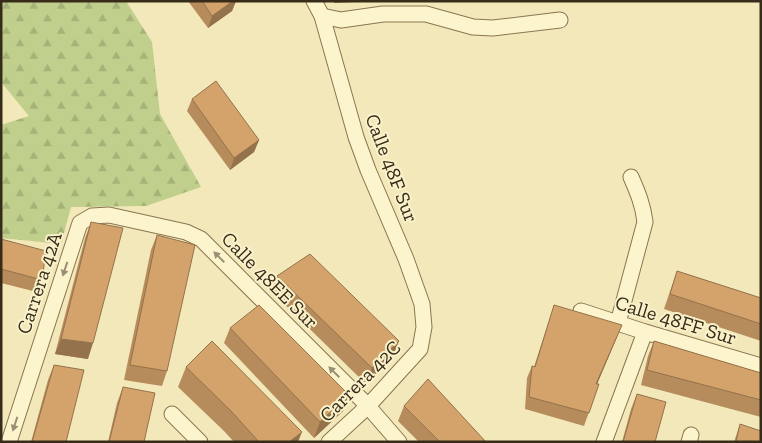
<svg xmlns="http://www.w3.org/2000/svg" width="762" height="443" viewBox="0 0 762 443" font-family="'Zilla Slab',serif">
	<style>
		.forest { fill: url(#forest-firs) }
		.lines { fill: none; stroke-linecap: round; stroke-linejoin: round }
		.minor-casing { stroke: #8a7652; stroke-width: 17 }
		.minor { stroke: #fcf4cd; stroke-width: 15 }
		.wall { fill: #b68c5c }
		.shaded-wall { fill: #94724b }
		.building { fill: #d4a36b; stroke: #94724b }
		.oneway { fill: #9a9073 }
		.labels { text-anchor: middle; stroke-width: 4; stroke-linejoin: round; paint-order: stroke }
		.street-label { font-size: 20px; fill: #372b19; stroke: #f9f1c9 }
	</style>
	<defs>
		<pattern id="forest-firs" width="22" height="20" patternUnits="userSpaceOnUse" patternTransform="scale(1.25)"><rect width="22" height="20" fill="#c0d08c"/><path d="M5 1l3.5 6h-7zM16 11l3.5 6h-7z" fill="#a6b378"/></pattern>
	</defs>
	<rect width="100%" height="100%" fill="#f2e8b9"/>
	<path class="forest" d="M1,1H126L152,42L160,114L201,187L146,206L71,207L61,244L1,238V125L29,116L1,82Z"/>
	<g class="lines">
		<g class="minor-casing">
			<g id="minor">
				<path d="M314,1L322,16L356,137L368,170L406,259L422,304L424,327L420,349L368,406L329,442"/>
				<path d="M322,16L341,20L383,14H426L473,27L493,28L560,20"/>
				<path d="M581,311L645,332L761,366"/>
				<path d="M618,323L645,222C643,205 638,193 631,177"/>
				<path d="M172,414L200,442"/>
				<path d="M9,442L80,223L92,216L109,215L186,232L201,239L366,404L399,442"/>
				<path d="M604,442L645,332"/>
				<path d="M689,442L691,435"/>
			</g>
		</g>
		<use href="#minor" class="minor"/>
	</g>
	<g class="wall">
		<path d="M188,1H236L232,11L208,28Z"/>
		<path d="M192,99L259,140L254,152L230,170L187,111Z"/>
		<path d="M91,222L88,359L55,354L85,238Z"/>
		<path d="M157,235L167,371L162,386L124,380L151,250Z"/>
		<path d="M1,239L42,280L37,292L1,283Z"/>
		<path d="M677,271L761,298V341L664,309Z"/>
		<path d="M277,276L393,356L366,384L271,291Z"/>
		<path d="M554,305L617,337L597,384H599L584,426L525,409L527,378L532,366L534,367Z"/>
		<path d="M230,328L349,395L343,411L314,438L224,343Z"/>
		<path d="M654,341L761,373V417L641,385L648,356Z"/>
		<path d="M54,365L66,442H31L48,380Z"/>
		<path d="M186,367L298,442H234L224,431L178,387Z"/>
		<path d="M123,387L144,442H108L117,403Z"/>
		<path d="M637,394L655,442H622L631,409Z"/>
		<path d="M404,406L486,442H419L398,421Z"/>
		<path d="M740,424L761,442H734Z"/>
	</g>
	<g class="shaded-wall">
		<path d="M233,1H236L232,11L208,28L212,16Z"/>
		<path d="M335,1H377L334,3Z"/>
		<path d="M259,140L254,152L230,170L234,158Z"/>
		<path d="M622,325L617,337L592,396L596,384Z"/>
		<path d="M61,339L93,343L88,359L55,354Z"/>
		<path d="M399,341L393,356L366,384L372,368Z"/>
		<path d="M349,395L343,411L314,438L320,422Z"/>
		<path d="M302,432L298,442H289Z"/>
	</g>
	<g class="building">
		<path d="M202,1H233L212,16Z"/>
		<path d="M216,81L259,140L234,158L192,99Z"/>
		<path d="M91,222L123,228L93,343L61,339Z"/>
		<path d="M157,235L195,245L167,371L130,365Z"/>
		<path d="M1,239L46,251L42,280L1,269Z"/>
		<path d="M310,254L399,341L372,368L277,276Z"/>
		<path d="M677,271L761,298V324L670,294Z"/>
		<path d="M259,305L349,395L320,422L230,328Z"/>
		<path d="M554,305L622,325L596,384H599L589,413L529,397L532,366L535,367Z"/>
		<path d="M212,341L302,432L289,442H259L231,411L186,367Z"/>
		<path d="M654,341L761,373V400L647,370Z"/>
		<path d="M54,365L84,370L66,442H32Z"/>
		<path d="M428,379L486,442H440L404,406Z"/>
		<path d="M123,387L155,393L144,442H109Z"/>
		<path d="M637,394L666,402L655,442H623Z"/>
		<path d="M740,424L761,431V442H736Z"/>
	</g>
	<defs><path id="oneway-solid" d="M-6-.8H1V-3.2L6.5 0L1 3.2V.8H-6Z" transform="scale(1.25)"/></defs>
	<g class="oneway">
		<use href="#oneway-solid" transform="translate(219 257) rotate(-135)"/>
		<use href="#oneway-solid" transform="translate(65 269) rotate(108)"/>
		<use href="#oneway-solid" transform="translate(334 372) rotate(-135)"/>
		<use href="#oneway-solid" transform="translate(15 424) rotate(108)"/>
	</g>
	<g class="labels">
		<g class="street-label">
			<text transform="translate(392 168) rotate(69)" y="7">Calle 48F Sur</text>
			<text transform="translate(270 280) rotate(45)" y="7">Calle 48EE Sur</text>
			<text transform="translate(39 283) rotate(-72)" y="7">Carrera 42A</text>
			<text transform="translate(676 320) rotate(17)" y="7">Calle 48FF Sur</text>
			<text transform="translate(360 381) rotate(-45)" y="7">Carrera 42C</text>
		</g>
	</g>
	<rect width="762" height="443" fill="none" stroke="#372b19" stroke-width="5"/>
</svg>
